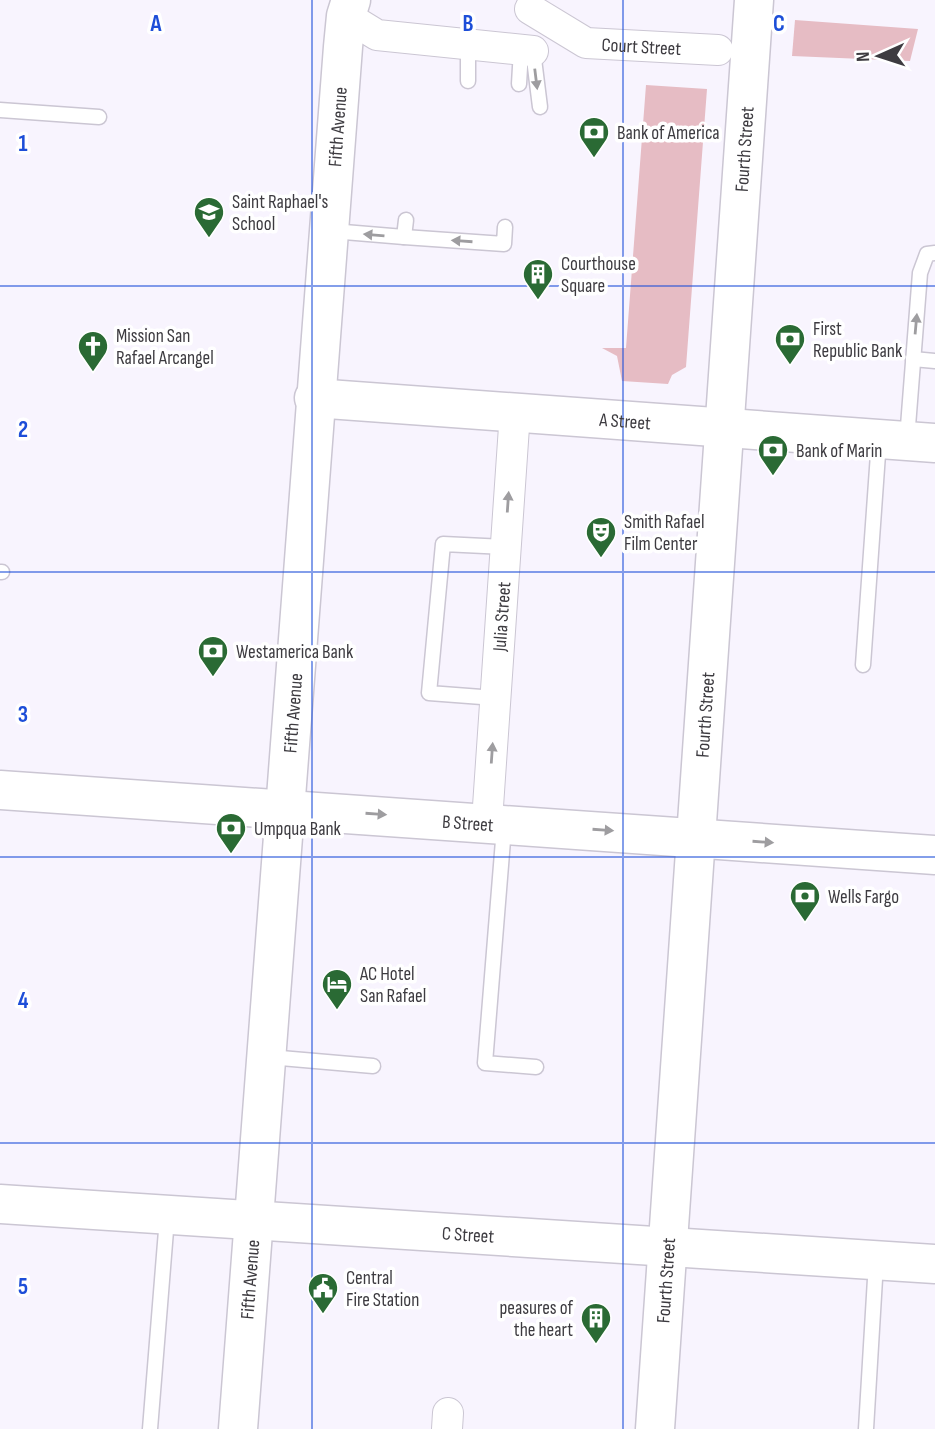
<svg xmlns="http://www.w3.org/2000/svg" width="935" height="1429" viewBox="0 0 935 1429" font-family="'Sofia Sans Condensed',sans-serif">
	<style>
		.green { fill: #e6bcc4 }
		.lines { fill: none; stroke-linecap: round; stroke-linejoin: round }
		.lane-casing { stroke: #cbc6d3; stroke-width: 17 }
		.street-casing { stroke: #cbc6d3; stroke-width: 32 }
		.secondary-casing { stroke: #cbc6d3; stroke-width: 41 }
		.lane { stroke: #fff; stroke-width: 14 }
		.street { stroke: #fff; stroke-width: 30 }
		.secondary { stroke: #fff; stroke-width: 38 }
		.oneway { fill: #9e9da0 }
		.grid { fill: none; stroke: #1d4ed8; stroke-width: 2; stroke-opacity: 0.55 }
		.labels { text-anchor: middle; stroke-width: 7; stroke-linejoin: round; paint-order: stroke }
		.street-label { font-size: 19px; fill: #3d3b40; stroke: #fff }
		.poi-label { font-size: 19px; fill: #3d3b40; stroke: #fff; text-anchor: start }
		.grid-label { font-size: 23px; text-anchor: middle; font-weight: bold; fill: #1d4ed8; stroke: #fff; stroke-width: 7; stroke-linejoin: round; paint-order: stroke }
	</style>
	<rect width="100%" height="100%" fill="#f8f4fe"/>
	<g class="green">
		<path d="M795,20L918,29L910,61L792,56Z"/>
		<path d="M646,85L707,89L686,367L672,375L668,384L622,381L617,356L602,348H626Z"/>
	</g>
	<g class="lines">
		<g class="lane-casing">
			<g id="lane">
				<path d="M533,51L540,107"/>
				<path d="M468,81V46"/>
				<path d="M519,84L521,50"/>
				<path d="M0,110L99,117"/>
				<path d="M332,231L404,237L406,220"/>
				<path d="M404,237L504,244L505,227"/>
				<path d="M913,359L935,361"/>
				<path d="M907,439L920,273L927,254L935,253"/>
				<path d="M0,572H2"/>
				<path d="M863,665L879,440"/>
				<path d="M495,698L429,693L443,544L505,547"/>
				<path d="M504,828L485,1063L536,1067"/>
				<path d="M269,1057L373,1066"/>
				<path d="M150,1429L167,1218"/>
				<path d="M866,1429L876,1262"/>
			</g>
		</g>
		<g class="street-casing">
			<g id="street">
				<path id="s1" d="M530,9L586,43L718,50"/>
				<path d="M346,16L377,35L533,51"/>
				<path id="s2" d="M487,821L515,412"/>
				<path d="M447,1429L448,1413"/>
			</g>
		</g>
		<g class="secondary-casing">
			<g id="secondary">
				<path id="s3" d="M314,398L935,443"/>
				<path id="s4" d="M0,790L935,855"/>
				<path id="s5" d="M0,1204L935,1264"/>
				<path id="s6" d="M238,1429L343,47L346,16L351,0"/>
				<path id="s7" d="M655,1429L754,0"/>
			</g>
		</g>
		<use href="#lane" class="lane"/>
		<use href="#street" class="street"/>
		<use href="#secondary" class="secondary"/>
	</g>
	<defs><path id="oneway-solid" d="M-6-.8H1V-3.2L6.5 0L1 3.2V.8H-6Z" transform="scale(1.75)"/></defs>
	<g class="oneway">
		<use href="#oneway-solid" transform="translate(536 79) rotate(83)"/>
		<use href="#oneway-solid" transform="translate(374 235) rotate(-175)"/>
		<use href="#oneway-solid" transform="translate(462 241) rotate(-176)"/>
		<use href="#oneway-solid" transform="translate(916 324) rotate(-85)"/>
		<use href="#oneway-solid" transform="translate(508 502) rotate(-86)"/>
		<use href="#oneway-solid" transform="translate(492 753) rotate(-86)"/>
		<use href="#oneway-solid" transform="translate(376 814) rotate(4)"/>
		<use href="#oneway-solid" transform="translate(603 830) rotate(4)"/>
		<use href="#oneway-solid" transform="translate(763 842) rotate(4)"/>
	</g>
	<path class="grid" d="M312,0V1429M623,0V1429M0,286H935M0,572H935M0,857H935M0,1143H935"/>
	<defs>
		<g id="bank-pin" transform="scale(1.575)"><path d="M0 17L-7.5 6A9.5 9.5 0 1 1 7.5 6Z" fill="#2a6a34" stroke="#fff"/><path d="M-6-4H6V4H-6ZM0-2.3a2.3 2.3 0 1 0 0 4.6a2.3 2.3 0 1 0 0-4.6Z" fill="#fff"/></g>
		<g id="school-pin" transform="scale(1.575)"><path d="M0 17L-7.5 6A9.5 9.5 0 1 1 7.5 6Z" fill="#2a6a34" stroke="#fff"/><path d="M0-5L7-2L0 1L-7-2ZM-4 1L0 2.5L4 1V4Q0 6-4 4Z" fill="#fff"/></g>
		<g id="building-pin" transform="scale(1.575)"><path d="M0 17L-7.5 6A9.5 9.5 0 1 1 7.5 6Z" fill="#2a6a34" stroke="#fff"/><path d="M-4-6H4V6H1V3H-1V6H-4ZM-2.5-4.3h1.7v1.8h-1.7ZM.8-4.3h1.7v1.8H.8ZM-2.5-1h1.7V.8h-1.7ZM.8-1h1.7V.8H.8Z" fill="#fff"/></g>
		<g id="church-pin" transform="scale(1.575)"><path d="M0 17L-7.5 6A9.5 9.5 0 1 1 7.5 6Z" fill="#2a6a34" stroke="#fff"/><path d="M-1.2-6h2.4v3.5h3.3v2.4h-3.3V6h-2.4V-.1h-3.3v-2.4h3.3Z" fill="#fff"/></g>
		<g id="theatre-pin" transform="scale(1.575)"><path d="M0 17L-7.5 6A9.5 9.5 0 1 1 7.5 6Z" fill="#2a6a34" stroke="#fff"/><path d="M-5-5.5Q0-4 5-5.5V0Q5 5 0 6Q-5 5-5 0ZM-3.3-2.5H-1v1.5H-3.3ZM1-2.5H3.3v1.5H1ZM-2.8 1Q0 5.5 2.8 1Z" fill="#fff"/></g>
		<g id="hotel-pin" transform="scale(1.575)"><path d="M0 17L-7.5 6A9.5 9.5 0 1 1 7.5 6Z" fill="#2a6a34" stroke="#fff"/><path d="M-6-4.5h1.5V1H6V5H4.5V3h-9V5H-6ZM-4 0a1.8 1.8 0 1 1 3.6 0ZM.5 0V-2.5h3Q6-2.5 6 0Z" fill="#fff"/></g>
		<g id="civic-pin" transform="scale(1.575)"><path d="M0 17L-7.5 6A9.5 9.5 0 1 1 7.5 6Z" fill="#2a6a34" stroke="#fff"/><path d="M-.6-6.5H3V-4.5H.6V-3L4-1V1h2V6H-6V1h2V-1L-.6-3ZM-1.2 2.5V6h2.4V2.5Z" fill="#fff"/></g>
	</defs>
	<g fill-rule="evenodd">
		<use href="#bank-pin" x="594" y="132"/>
		<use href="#school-pin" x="209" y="212"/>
		<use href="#building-pin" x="538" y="274"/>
		<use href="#bank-pin" x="790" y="339"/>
		<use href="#church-pin" x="93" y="346"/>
		<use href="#bank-pin" x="773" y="450"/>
		<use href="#theatre-pin" x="601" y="532"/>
		<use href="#bank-pin" x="213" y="651"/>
		<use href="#bank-pin" x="231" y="828"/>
		<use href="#bank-pin" x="805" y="896"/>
		<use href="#hotel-pin" x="337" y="984"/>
		<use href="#civic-pin" x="323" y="1288"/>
		<use href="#building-pin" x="596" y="1318"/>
	</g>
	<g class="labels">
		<g class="street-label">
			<text dy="7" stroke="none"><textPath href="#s1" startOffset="121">Court Street</textPath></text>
			<text dy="7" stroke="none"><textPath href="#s6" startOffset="1306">Fifth Avenue</textPath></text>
			<text dy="7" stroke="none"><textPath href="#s7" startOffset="1283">Fourth Street</textPath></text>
			<text dy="7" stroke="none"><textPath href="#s3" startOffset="312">A Street</textPath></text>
			<text dy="7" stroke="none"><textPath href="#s2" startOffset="205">Julia Street</textPath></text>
			<text dy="7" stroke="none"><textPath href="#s6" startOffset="718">Fifth Avenue</textPath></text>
			<text dy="7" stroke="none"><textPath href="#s7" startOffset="716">Fourth Street</textPath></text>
			<text dy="7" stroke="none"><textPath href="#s4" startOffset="469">B Street</textPath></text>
			<text dy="7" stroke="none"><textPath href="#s5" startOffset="469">C Street</textPath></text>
			<text dy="7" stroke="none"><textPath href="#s6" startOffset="150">Fifth Avenue</textPath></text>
			<text dy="7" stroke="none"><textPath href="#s7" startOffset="149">Fourth Street</textPath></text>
		</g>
		<g class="poi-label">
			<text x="617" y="139">Bank of America</text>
			<text x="232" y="208">Saint Raphael's<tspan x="232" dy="22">School</tspan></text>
			<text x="561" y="270">Courthouse<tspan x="561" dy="22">Square</tspan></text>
			<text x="813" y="335">First<tspan x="813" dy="22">Republic Bank</tspan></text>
			<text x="116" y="342">Mission San<tspan x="116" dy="22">Rafael Arcangel</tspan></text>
			<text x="796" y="457">Bank of Marin</text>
			<text x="624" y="528">Smith Rafael<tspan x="624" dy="22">Film Center</tspan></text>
			<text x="236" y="658">Westamerica Bank</text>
			<text x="254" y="835">Umpqua Bank</text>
			<text x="828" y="903">Wells Fargo</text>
			<text x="360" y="980">AC Hotel<tspan x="360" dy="22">San Rafael</tspan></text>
			<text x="346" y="1284">Central<tspan x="346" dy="22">Fire Station</tspan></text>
			<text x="573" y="1314" text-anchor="end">peasures of<tspan x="573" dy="22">the heart</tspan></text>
		</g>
	</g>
	<g class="grid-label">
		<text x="156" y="31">A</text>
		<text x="468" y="31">B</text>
		<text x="779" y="31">C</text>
		<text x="23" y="151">1</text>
		<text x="23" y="437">2</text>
		<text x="23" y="722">3</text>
		<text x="23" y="1008">4</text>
		<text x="23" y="1294">5</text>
	</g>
	<g transform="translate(879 56) rotate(267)" stroke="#ffffff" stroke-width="5" paint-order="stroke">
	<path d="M0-5L12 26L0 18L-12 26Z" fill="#3d3b40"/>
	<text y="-10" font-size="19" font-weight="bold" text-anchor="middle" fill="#3d3b40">N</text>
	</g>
</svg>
